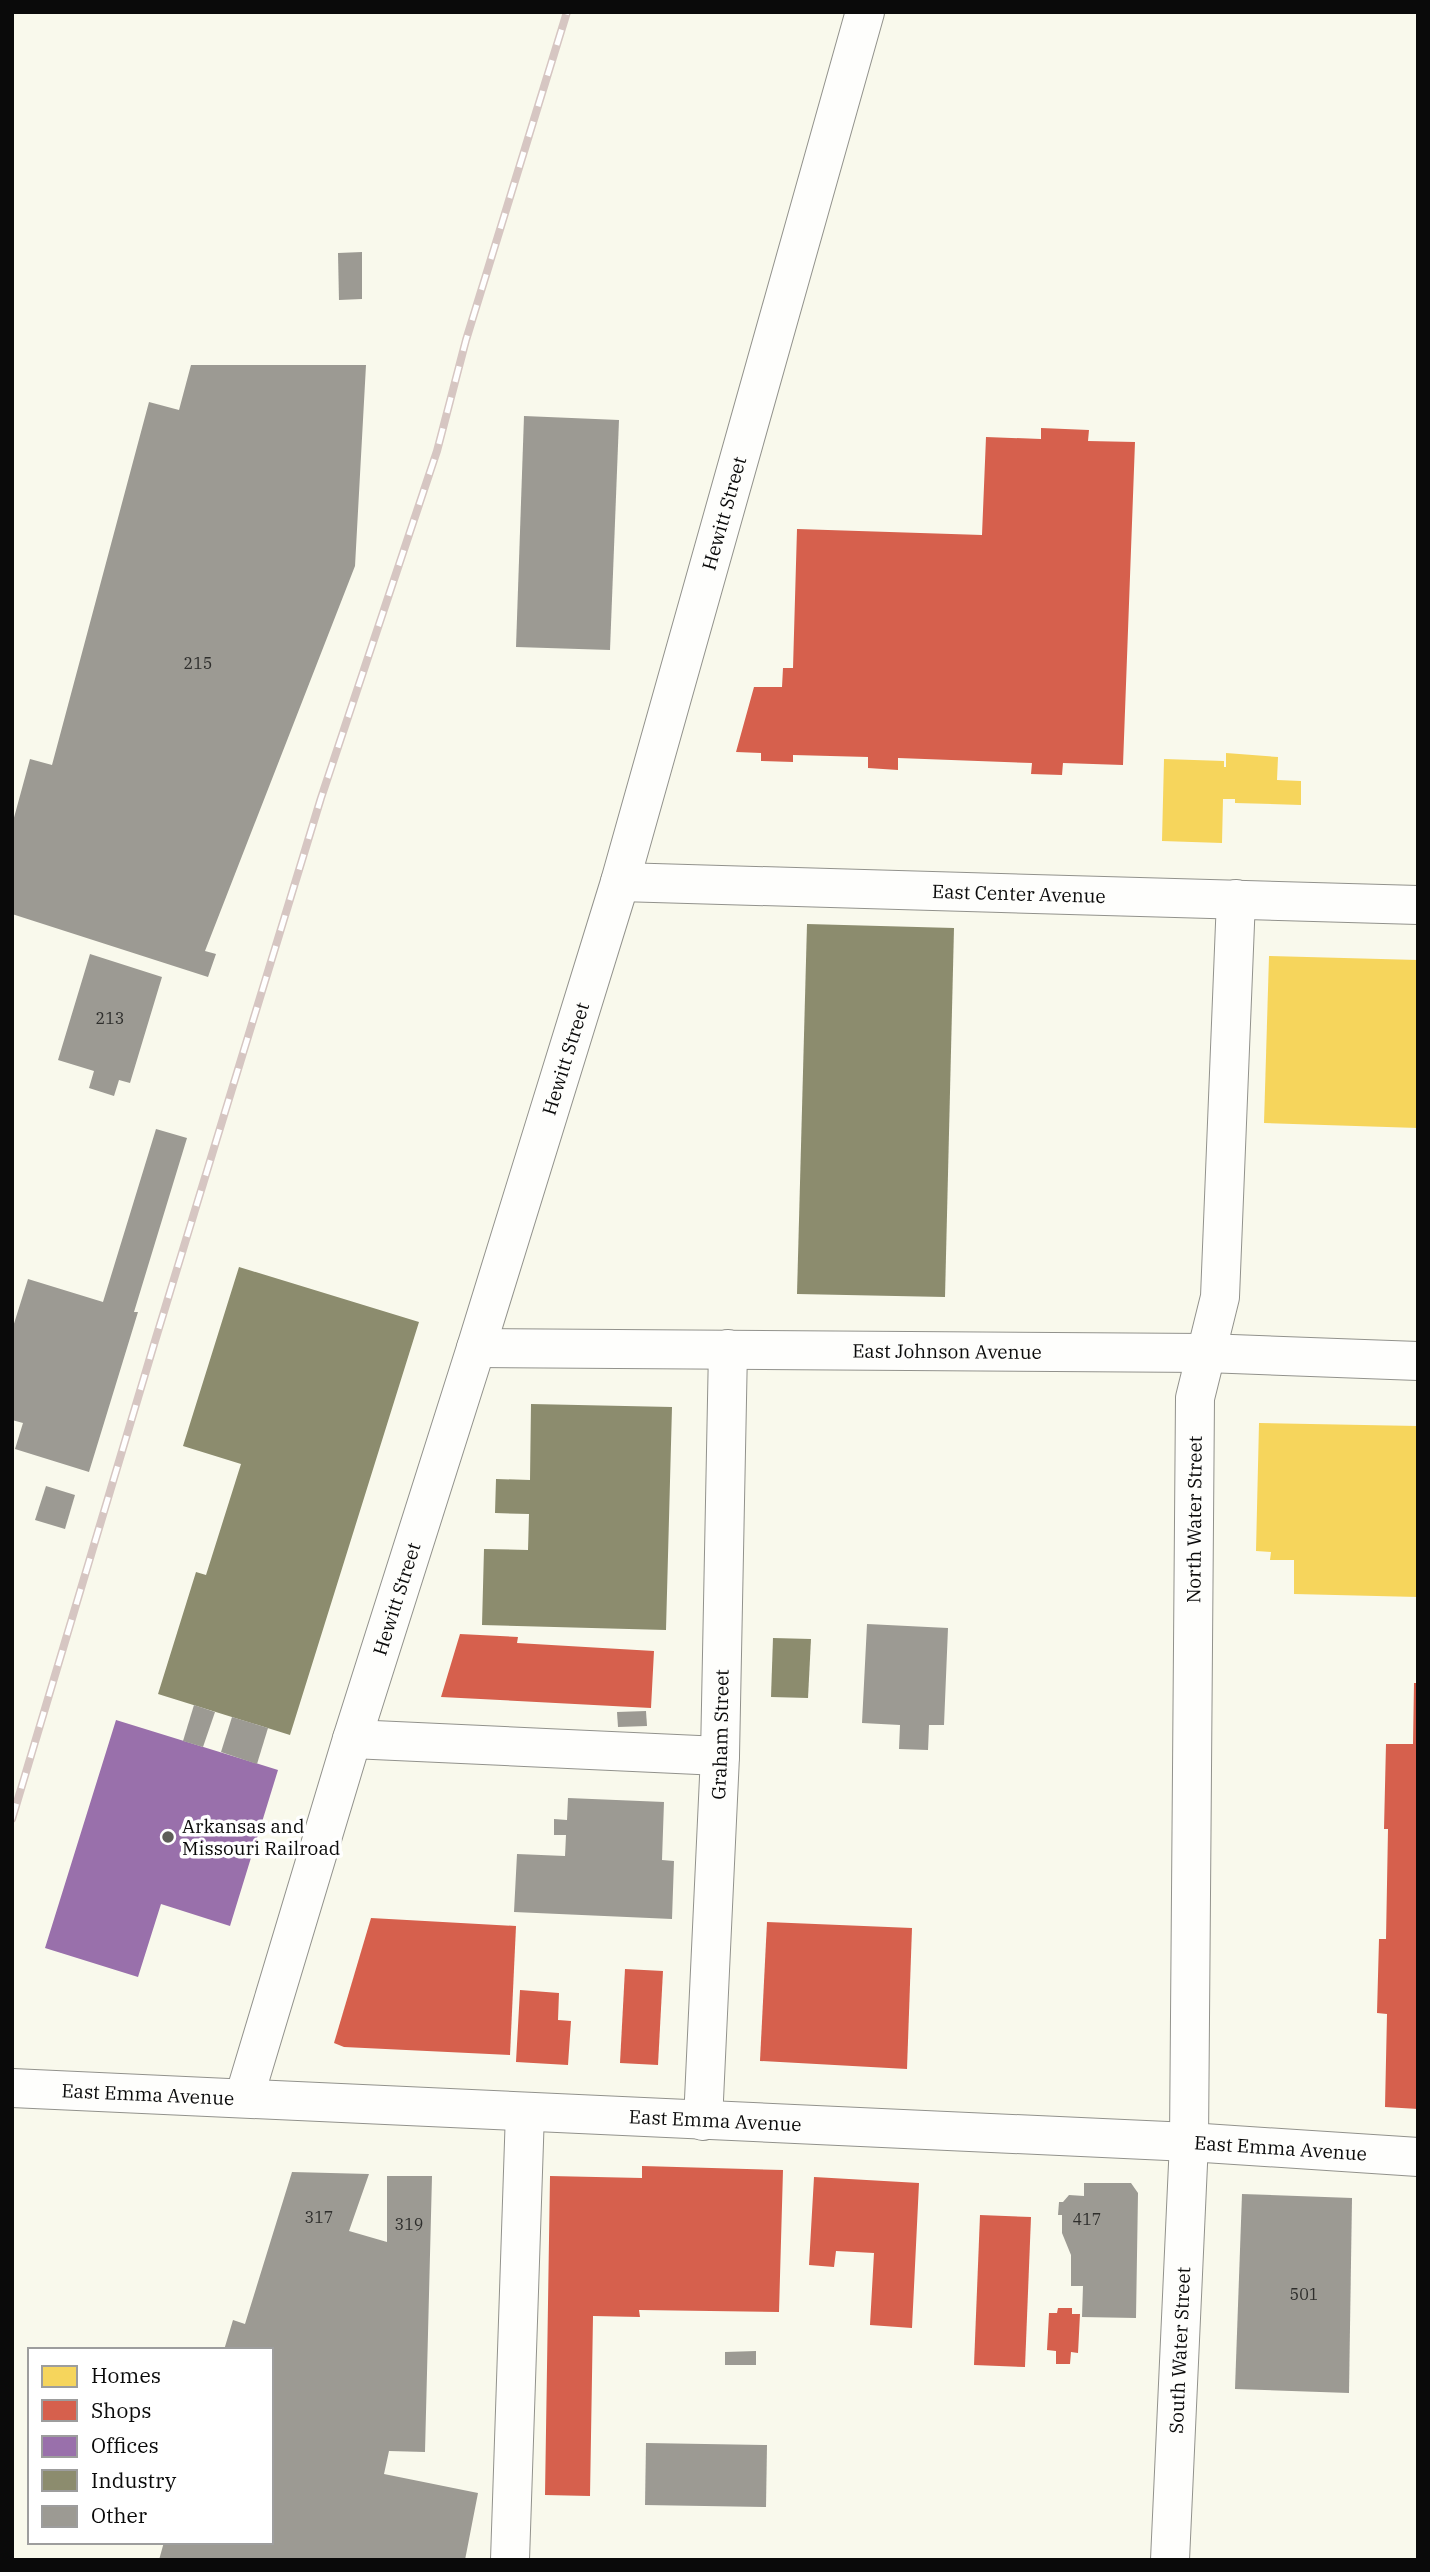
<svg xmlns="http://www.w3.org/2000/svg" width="1430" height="2572" viewBox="0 0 1430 2572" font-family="'IBM Plex Serif',serif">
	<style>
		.homes { fill: #f6d55c }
		.shops { fill: #d6604d }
		.offices { fill: #9970ab }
		.industry { fill: #8c8c6e }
		.building { fill: #9c9a93 }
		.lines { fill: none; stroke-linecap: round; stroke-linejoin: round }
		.minor-casing { stroke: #92928c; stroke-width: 40 }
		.minor { stroke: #fefefc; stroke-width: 38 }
		.rail-casing { stroke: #d6c6c2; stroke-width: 8 }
		.rail { stroke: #fff; stroke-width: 5; stroke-dasharray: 16; stroke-linecap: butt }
		.poi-dot { fill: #5e5e59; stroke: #fff; stroke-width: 2.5 }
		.labels { text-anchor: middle; stroke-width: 7; stroke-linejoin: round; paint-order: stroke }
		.number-label { font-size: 16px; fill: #2e2e2c }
		.street-label { font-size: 19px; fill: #0a0a0a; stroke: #fff }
		.poi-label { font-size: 19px; fill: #0a0a0a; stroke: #fff; text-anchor: start }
	</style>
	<rect width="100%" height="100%" fill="#f9f9ec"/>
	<g class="homes">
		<path d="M1226,753L1278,757L1277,780L1301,781V805L1235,803V799H1223L1222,843L1162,841L1164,759L1224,761V767H1226Z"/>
		<path d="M1269,956L1418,960V1128L1264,1123Z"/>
		<path d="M1259,1423L1418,1426V1597L1294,1594V1560H1270L1271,1552L1256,1551Z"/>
	</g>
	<g class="shops">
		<path d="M1041,428L1089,430L1088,441L1135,442L1123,765L1063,763L1062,775L1031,774L1032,763L898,758V770L868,768V757L793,755V762L761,761V753L736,752L754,687H782L783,668H793L797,529L982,535L986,437L1041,439Z"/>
		<path d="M460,1634L518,1637L517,1643L654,1651L651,1708L441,1697Z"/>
		<path d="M1414,1683H1418V2109L1385,2107L1387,2014L1377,2013L1379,1939H1386L1388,1829H1384L1386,1744H1413Z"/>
		<path d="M371,1918L516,1926L510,2055L344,2047L334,2043Z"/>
		<path d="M767,1922L912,1928L907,2069L760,2061Z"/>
		<path d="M625,1969L663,1971L658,2065L620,2063Z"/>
		<path d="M520,1990L559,1993L558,2020L571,2021L568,2065L516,2062Z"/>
		<path d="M642,2166L783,2170L779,2312L639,2310L640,2317L593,2316L590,2496L545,2495L550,2176L642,2178Z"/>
		<path d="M814,2177L919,2183L912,2328L870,2325L874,2253L836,2251L834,2267L809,2265Z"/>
		<path d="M980,2215L1031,2217L1025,2367L974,2365Z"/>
		<path d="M1058,2308H1072V2314H1080L1078,2353L1071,2352L1070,2364H1056V2351L1047,2350L1049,2313H1057Z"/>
	</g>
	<path class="offices" d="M116,1720L278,1770L230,1926L161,1904L138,1977L45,1948Z"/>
	<g class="industry">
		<path d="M807,924L954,928L945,1297L797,1294Z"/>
		<path d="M239,1267L419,1322L290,1735L158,1694L196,1572L206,1575L241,1464L183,1446Z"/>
		<path d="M531,1404L672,1407L666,1630L482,1625L484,1549L528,1550L529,1514L495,1513L496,1479L530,1480Z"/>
		<path d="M773,1638L811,1639L808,1698L771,1697Z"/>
	</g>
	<g class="building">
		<path d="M362,252V299L339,300L338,253Z"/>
		<path d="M191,365H366L355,566L205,951L216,954L208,977L12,914V825L30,759L52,765L149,402L179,410Z"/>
		<path d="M524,416L619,420L610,650L516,647Z"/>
		<path d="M90,954L162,977L130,1083L119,1080L114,1096L89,1088L94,1071L58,1060Z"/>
		<path d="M156,1129L187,1138L134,1312H138L89,1472L15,1449L23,1423L12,1420V1330L28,1279L103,1302Z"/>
		<path d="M46,1486L75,1495L65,1529L35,1520Z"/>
		<path d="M867,1624L948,1628L944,1725H929L928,1750L899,1749L900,1725L862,1723Z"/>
		<path d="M194,1705L215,1712L203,1747L183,1741Z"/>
		<path d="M646,1711L647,1726L618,1727L617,1712Z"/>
		<path d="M232,1717L268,1728L257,1764L221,1752Z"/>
		<path d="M568,1798L664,1802L662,1860L674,1861L672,1919L514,1912L517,1854L565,1856L566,1835H554V1819L567,1820Z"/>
		<path d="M292,2172L369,2174L349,2231L387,2242V2176H432L425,2452L389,2451L384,2474L478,2493L465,2560H159L164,2542H271V2350H224L233,2320L245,2324Z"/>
		<path d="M1084,2183H1131L1138,2193L1136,2318L1082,2317L1083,2286H1071V2255L1062,2233V2215H1058L1059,2202H1063L1069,2195L1084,2196Z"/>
		<path d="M1242,2194L1352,2198L1349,2393L1235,2389Z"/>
		<path d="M756,2351V2365H725V2352Z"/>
		<path d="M646,2443L767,2445L766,2507L645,2505Z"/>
	</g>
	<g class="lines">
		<g class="minor-casing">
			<g id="minor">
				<path id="s1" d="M620,882L1418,905"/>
				<path id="s2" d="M476,1348L1206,1353L1418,1361"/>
				<path d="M352,1739L720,1756"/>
				<path id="s3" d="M12,2088L1189,2142L1418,2157"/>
				<path id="s4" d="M244,2098L352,1739L476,1348L620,882L865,12"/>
				<path id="s5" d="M703,2121L720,1756L728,1349"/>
				<path d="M510,2560L525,2112"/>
				<path id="s6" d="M1170,2560L1189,2142L1195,1398L1220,1297L1236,899"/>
			</g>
		</g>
		<use href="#minor" class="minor"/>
		<g class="rail-casing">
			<path id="rail" d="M12,1819L155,1341L321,798L437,451L466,340L567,12"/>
		</g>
		<use href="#rail" class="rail"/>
	</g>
	<circle class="poi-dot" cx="168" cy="1837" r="7"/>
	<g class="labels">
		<g class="number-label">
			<text x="198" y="669">215</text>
			<text x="110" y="1024">213</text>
			<text x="319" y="2223">317</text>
			<text x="1087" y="2225">417</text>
			<text x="409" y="2230">319</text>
			<text x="1304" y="2300">501</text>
		</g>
		<g class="street-label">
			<text dy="7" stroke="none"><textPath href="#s4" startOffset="1656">Hewitt Street</textPath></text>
			<text dy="7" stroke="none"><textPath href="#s1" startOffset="399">East Center Avenue</textPath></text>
			<text dy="7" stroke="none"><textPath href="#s4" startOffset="1088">Hewitt Street</textPath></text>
			<text dy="7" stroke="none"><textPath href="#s2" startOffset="471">East Johnson Avenue</textPath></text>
			<text dy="7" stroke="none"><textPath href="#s6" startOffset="1041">North Water Street</textPath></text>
			<text dy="7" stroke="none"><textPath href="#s4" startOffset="522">Hewitt Street</textPath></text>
			<text dy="7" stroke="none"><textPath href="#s5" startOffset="387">Graham Street</textPath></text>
			<text dy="7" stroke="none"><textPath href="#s3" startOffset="136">East Emma Avenue</textPath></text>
			<text dy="7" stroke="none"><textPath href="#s3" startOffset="704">East Emma Avenue</textPath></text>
			<text dy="7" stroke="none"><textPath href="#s3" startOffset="1270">East Emma Avenue</textPath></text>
			<text dy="7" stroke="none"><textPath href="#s6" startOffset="210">South Water Street</textPath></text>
		</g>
		<g class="poi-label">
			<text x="182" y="1833">Arkansas and<tspan x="182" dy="22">Missouri Railroad</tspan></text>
		</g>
	</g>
	<rect width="1430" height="2572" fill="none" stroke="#0a0a0a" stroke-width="28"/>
	<rect x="28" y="2348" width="245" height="196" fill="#ffffff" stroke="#9d9d9d" stroke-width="2"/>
	<rect x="42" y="2366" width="35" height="21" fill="#f6d55c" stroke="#9d9d9d" stroke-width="2"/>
	<text x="91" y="2383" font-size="21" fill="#0a0a0a">Homes</text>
	<rect x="42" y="2400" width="35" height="21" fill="#d6604d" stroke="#9d9d9d" stroke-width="2"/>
	<text x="91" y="2418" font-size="21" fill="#0a0a0a">Shops</text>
	<rect x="42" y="2436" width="35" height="21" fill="#9970ab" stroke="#9d9d9d" stroke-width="2"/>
	<text x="91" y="2453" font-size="21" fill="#0a0a0a">Offices</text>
	<rect x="42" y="2470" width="35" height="21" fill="#8c8c6e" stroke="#9d9d9d" stroke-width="2"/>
	<text x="91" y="2488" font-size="21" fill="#0a0a0a">Industry</text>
	<rect x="42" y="2506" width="35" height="21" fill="#9c9a93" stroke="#9d9d9d" stroke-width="2"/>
	<text x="91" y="2523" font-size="21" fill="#0a0a0a">Other</text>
</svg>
